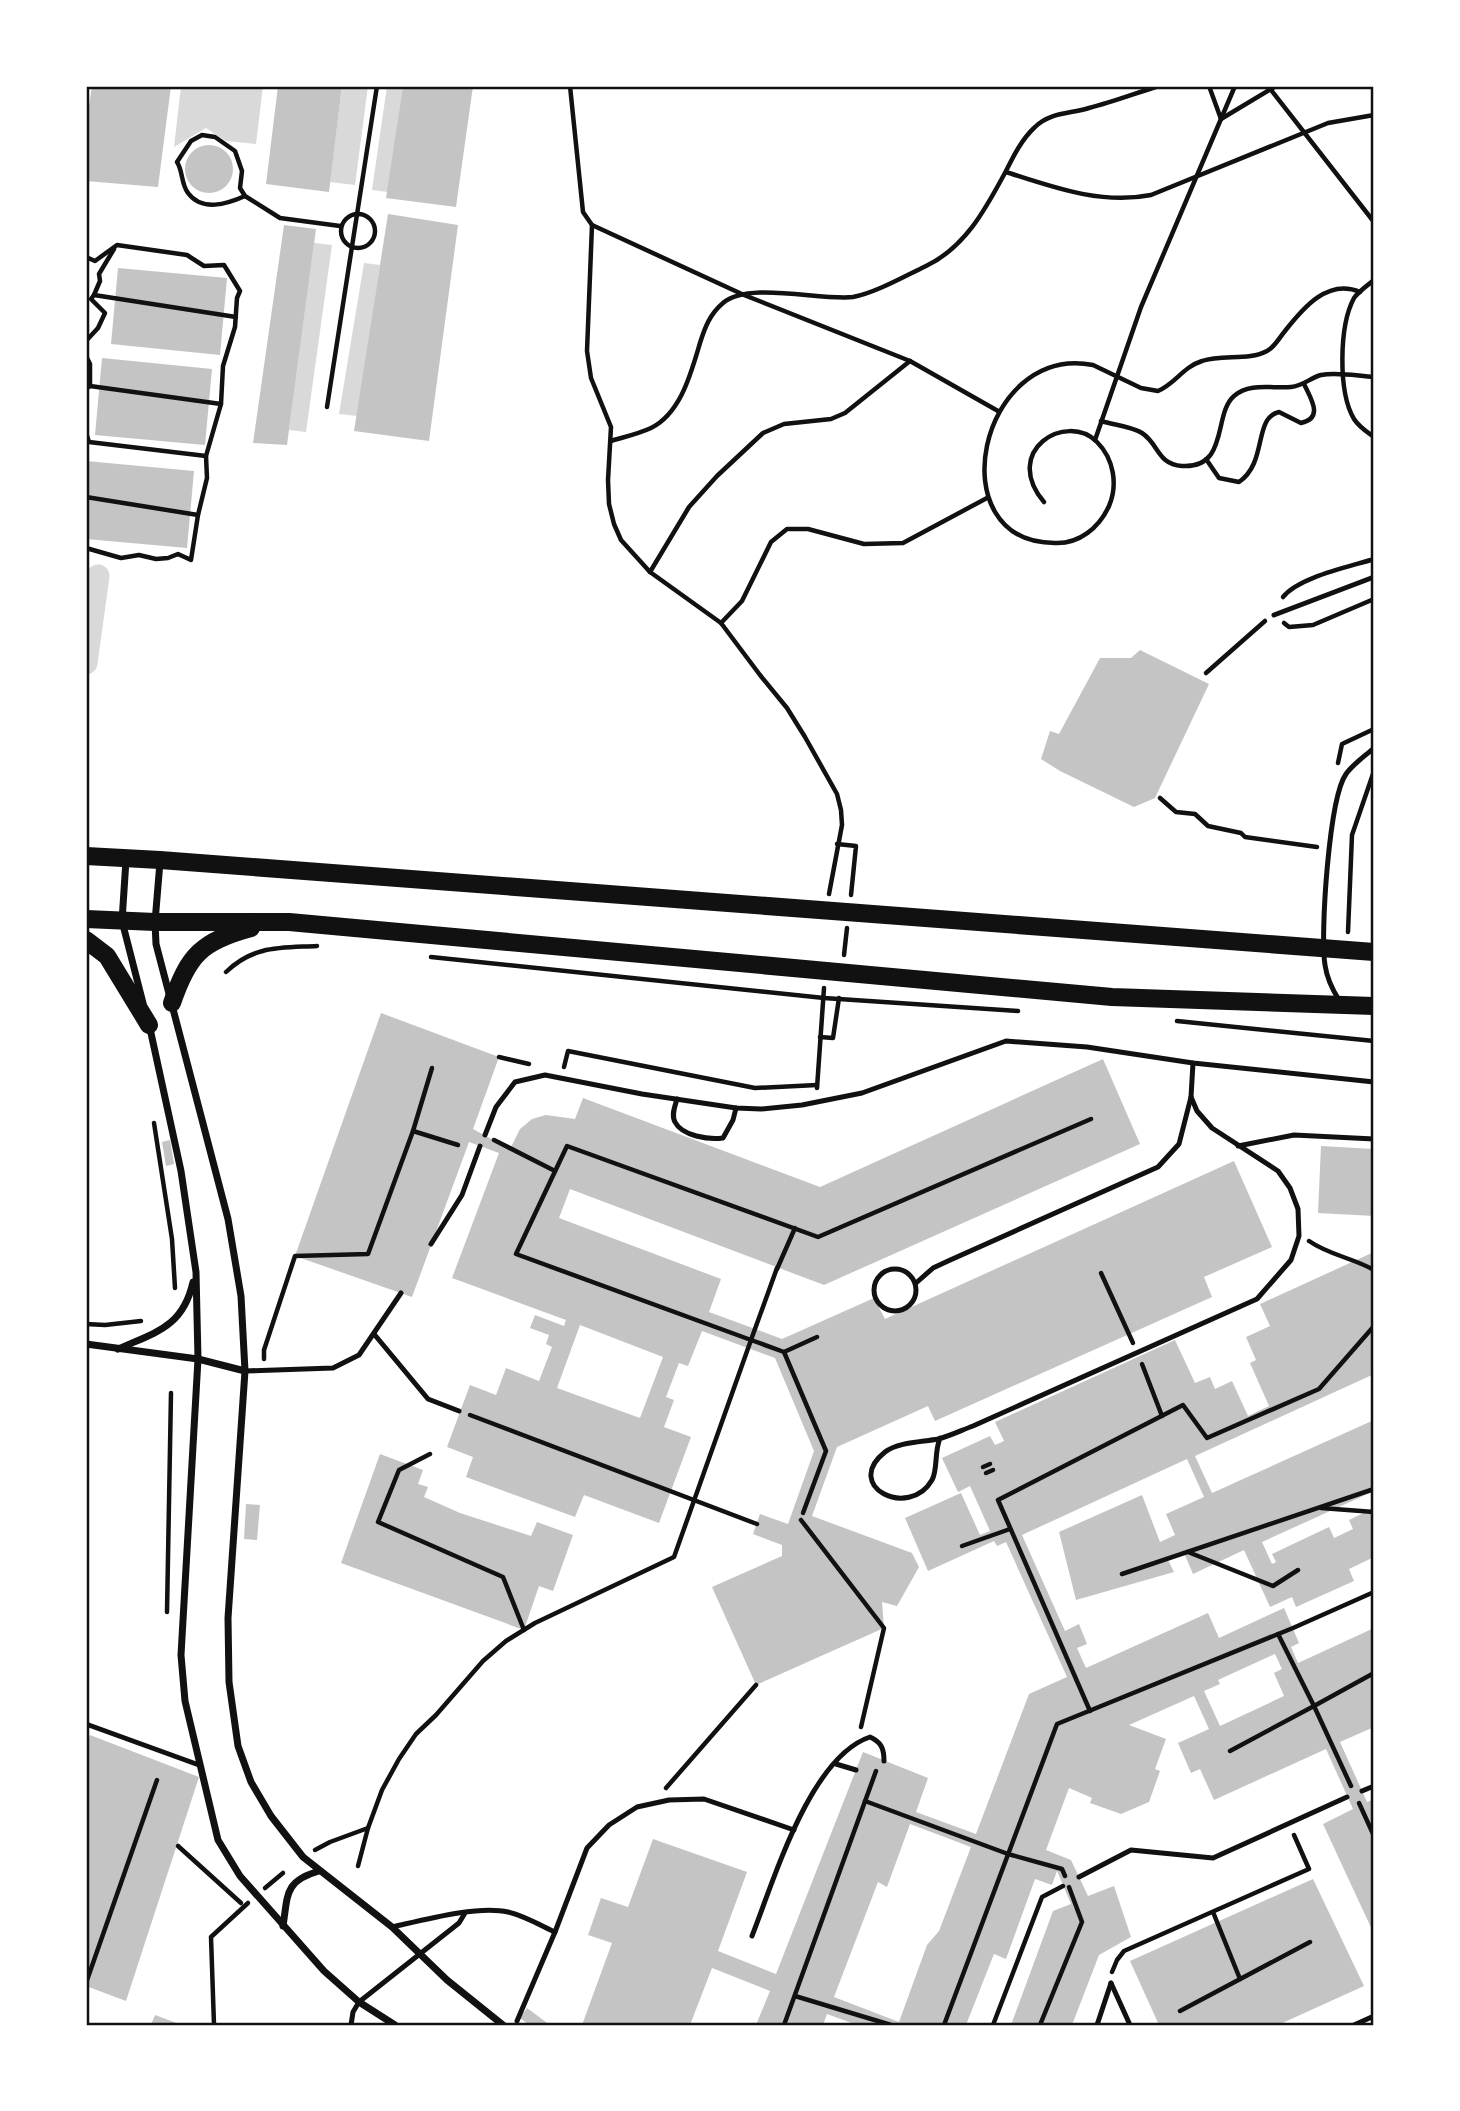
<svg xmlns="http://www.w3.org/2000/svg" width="1460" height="2111" viewBox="0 0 1460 2111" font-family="Mulish,sans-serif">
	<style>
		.water { fill: #d9d9d9 }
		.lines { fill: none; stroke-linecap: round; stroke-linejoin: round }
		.canal { stroke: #d9d9d9; stroke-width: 23 }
		.building { fill: #c4c4c4; fill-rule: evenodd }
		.path { stroke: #111; stroke-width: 4.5 }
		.service { stroke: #111; stroke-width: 5 }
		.minor { stroke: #111; stroke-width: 7 }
		.primary { stroke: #111; stroke-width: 18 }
		.neatline { fill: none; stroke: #111; stroke-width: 2.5 }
	</style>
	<rect width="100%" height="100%" fill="#fff"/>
	<g class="water">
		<path d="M181,86H263L256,144L226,141L206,128L174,147Z"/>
		<path d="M342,86H368L355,185L330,182Z"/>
		<path d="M387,86H403L388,192L372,190Z"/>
		<path d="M314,243L332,245L306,432L289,430Z"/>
		<path d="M364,263L380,265L357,416L339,414Z"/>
	</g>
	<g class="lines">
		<path class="canal" d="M86,663L98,576"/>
	</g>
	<g class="building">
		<path d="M92,86H171L158,187L86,181V127Z"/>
		<path d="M278,86H342L329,192L266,184Z"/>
		<path d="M403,86H473L456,207L386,198Z"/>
		<circle cx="209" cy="169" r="24"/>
		<path d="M388,214L458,225L429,441L354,431Z"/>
		<path d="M284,225L316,229L289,430L287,445L253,443Z"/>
		<path d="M118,268L227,278L220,355L111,344Z"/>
		<path d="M102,358L212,369L205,445L95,435Z"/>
		<path d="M86,461L194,471L187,548L86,539Z"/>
		<path d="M1140,650L1209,684L1155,798L1134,807L1060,771L1041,759L1050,731L1059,734L1100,658H1131Z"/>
		<path d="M381,1013L499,1057L473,1129L510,1149L520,1129L532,1119L546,1115L575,1119L583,1098L820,1187L1103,1059L1140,1144L824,1285L570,1189L559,1218L721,1279L709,1312L782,1339L874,1298L885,1319L1234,1161L1272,1247L1204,1277L1212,1297L935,1421L928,1406L837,1447L812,1516L912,1553L919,1567L897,1606L882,1602L884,1628L756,1685L712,1587L782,1556V1545L753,1534L760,1514L788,1524L814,1451L775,1358L702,1331L688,1366L679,1363L666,1397L674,1400L664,1427L691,1437L659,1523L584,1495L575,1517L466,1477L473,1457L447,1447L470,1385L496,1395L506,1368L539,1381L552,1347L546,1344L549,1335L530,1328L535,1315L564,1326L566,1320L452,1278L499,1153L469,1142L412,1297L295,1256ZM580,1325L663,1357L640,1418L557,1388Z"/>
		<path d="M170,1140L174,1164L166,1166L162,1142Z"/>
		<path d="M1321,1146L1374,1149V1216L1318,1213Z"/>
		<path d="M1374,1252V1374L1195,1456L1212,1493L1374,1420V1491L1262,1542L1272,1564L1276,1562L1272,1554L1329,1527L1334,1538L1353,1529L1349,1520L1374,1508V1557L1349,1569L1354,1581L1296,1607L1292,1597L1270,1607L1244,1550L1193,1574L1184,1553L1168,1560L1174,1572L1076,1600L1059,1532L1142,1495L1160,1542L1175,1535L1166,1514L1204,1497L1187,1459L1022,1535L1065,1631L1079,1624L1087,1644L1077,1648L1086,1668L1208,1613L1219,1638L1284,1608L1299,1643L1291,1647L1298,1663L1374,1628V1727L1340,1742L1367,1802L1374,1799V1934L1323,1824L1353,1809L1326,1749L1214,1800L1200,1769L1191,1773L1178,1743L1209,1729L1194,1696L1129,1725L1166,1739L1155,1769L1160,1771L1149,1802L1121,1814L1090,1803L1092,1798L1069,1788L1046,1850L1071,1860L1088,1896L1114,1886L1131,1937L1099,1955L1072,2025H1011L1053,1911L1071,1904L1057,1871L1052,1885L1035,1879L1006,1959L994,1954L966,2025H857L827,2014L823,2025H756L770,1991L712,1968L690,2025H582L612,1943L588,1935L601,1898L628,1907L653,1839L747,1872L718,1951L776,1974L863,1752L928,1778L916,1812L976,1834L1029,1694L1067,1677L1006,1542L997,1546L994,1541L928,1571L905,1518L961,1493L980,1535L990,1531L970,1486L958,1492L942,1458L990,1436L995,1445L1004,1441L995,1422L1175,1340L1195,1383L1210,1377L1215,1389L1232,1381L1248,1416L1269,1406L1250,1363L1256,1360L1246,1337L1270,1326L1260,1304ZM1275,1654L1282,1669L1274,1673L1284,1696L1220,1726L1204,1691L1220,1684L1218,1680ZM910,1824L971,1847L939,1931L927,1945L899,2022L834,1997L878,1882L887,1887Z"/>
		<path d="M380,1454L423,1470L418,1484L428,1487L424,1497L460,1513L531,1536L537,1522L573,1535L553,1591L539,1586L524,1630L341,1563Z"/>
		<path d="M246,1504L260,1505L257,1540L244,1539Z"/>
		<path d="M90,1735L199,1777L126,2001L86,1986V1745Z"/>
		<path d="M1313,1879L1364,1986L1278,2025H1159L1130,1961Z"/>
		<path d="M527,2008L550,2025H529L520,2018Z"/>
		<path d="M155,2015L182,2025H151Z"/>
	</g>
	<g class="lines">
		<g class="path">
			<path d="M570,86L583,212L592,225L744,295L910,361L998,411"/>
			<path d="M1209,86L1221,119L1276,86"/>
			<path d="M1268,86L1374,222"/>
			<path d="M1006,172C1053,187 1101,205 1151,195L1328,123L1374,115"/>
			<path d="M245,196C227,204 202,212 188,193C181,184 183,171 177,162L191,141L202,135L215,137L235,151L242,171L240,188L245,196L280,218L340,226"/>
			<circle cx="358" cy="231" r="17"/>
			<path d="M592,225L587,351L591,378L611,427L608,480L609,504L614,524L621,540L650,572L721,623L760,675L787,708L805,737L837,794L841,810L842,825L829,894"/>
			<path d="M86,257L95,261L117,245L187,255L204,266L224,265L240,291L237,298L235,327L223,366L221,404L206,456L207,478L198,515L191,560L178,554L168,558L156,559L139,555L121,558L86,548"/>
			<path d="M1374,280C1368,285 1359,291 1354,298C1339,326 1338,392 1354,419C1359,427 1367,432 1374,437"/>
			<path d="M94,295L100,281L99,274L114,249"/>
			<path d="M86,341L98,328L105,313L91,299L94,295L236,317"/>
			<path d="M86,356L90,364V386"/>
			<path d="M86,389L90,386L221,404"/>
			<path d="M327,407L377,86"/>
			<path d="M1101,421C1114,425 1131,426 1142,433C1159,444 1157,464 1182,466C1229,469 1213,414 1234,396C1250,382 1273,389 1291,387C1303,386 1310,378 1321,375C1338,372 1357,376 1374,377"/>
			<path d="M86,433L89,442L206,456"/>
			<path d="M1095,440L1141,307L1235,86"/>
			<path d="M611,441C624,437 638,434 651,428C681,413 691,373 700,343C705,327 710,314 723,303C749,281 821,301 853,297C875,293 905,276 926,266C966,247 986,208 1006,171C1014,155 1022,139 1035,127C1050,112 1070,114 1089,108C1113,102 1136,93 1159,86"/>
			<path d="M1206,459L1219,478L1239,482C1268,462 1253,418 1279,412L1301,423C1324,418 1311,399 1304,384"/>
			<path d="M86,497L198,515"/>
			<path d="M1044,502C1001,451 1066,411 1097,442C1114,459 1118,485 1109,506C1099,528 1079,544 1055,543C937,543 979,343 1093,365L1141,388L1158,391C1175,384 1183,367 1202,361C1222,354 1249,361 1267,351C1275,347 1279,338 1285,331C1303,308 1328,278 1360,292"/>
			<path d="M650,572L689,507L717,476L763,433L784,424L831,419L845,413L910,361"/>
			<path d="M1283,597C1299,577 1349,567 1374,559"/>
			<path d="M721,623L742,601L771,542L787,529H808L864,544L903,543L987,498"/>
			<path d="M1284,623L1289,627L1313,625L1374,599"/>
			<path d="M1206,673L1265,621"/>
			<path d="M1338,763L1342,744L1374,729"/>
			<path d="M1160,798L1176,812L1195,814L1208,826L1241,833L1245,837L1317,847"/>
			<path d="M837,844L856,846L851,895"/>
			<path d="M1348,932L1352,835L1374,771"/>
			<path d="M844,955L847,928"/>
			<path d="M431,957L824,998L1018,1011"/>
			<path d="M226,972C254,945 281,948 317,946"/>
			<path d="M1177,1021L1374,1041"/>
			<path d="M820,1037L833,1038L839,998"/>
			<path d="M499,1057L529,1064"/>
			<path d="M564,1067L568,1051L755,1088L817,1085"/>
			<path d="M432,1068L413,1131L458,1145"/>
			<path d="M817,1088L824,988"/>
			<path d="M154,1123L172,1239L175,1288"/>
			<path d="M494,1140L555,1171"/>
			<path d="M1309,1241C1329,1255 1353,1258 1374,1270"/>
			<path d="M777,1268L751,1340L516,1254L567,1146L818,1237L1091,1119"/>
			<path d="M777,1269L795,1228"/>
			<path d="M1101,1273L1133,1343"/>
			<path d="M86,1324L105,1325L141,1321"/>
			<path d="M784,1352L826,1451L803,1513"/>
			<path d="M264,1359V1350L295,1256L368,1254L413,1131"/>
			<path d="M1142,1364L1162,1416"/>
			<path d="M470,1415L757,1524"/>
			<path d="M430,1454L399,1470L378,1522L503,1577L524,1630"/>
			<path d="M983,1467L990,1464"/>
			<path d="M986,1473L993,1470"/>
			<path d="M1321,1508L1374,1512"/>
			<path d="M801,1520L884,1628L861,1727"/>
			<path d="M962,1546L1010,1529"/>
			<path d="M1188,1552L1273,1586L1298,1570"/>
			<path d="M1122,1574L1374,1489"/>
			<path d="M167,1612L171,1393"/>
			<path d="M1090,1711L998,1500L1183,1405L1207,1438L1319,1389L1374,1326"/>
			<path d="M1230,1751L1314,1706L1278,1634"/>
			<path d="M1351,1786L1314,1706L1374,1673"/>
			<path d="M666,1788L756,1685"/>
			<path d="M865,1801L1008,1854L1062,1869L1065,1876"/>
			<path d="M1359,1803L1374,1836"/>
			<path d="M368,1828L382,1790L399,1759L416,1734L436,1715L483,1661L506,1641L535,1623L674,1557L751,1340L784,1352L817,1337"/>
			<path d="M178,1846L241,1903"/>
			<path d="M315,1850L330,1842L368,1828L358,1866"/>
			<path d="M265,1888L283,1873"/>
			<path d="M1213,1912L1240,1979"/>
			<path d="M1112,1972L1117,1960L1124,1951L1309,1869L1294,1835"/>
			<path d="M86,1983L157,1780"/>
			<path d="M795,1996L891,2025"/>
			<path d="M1180,2011L1310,1942"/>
			<path d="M214,2025L211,1937L248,1903"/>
			<path d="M784,2025L876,1771"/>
			<path d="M944,2025L1057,1724L1293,1628L1374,1592"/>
			<path d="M993,2025L1042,1897L1063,1886"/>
			<path d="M1040,2025L1082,1922L1069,1887"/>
		</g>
		<g class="service">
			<path d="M1274,615L1374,577"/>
			<path d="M1339,1000C1332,989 1327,979 1325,965C1320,935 1329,798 1346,774C1353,764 1365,756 1374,748"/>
			<path d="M677,1099C675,1106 671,1115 675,1122C682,1136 709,1140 723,1138L733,1120L736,1108"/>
			<path d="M485,1135L496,1107L515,1082L545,1075L642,1094L736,1108L761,1109L802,1105L862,1093L1006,1041L1087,1047L1193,1063L1374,1082"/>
			<path d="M1238,1146L1294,1135L1374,1139"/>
			<path d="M431,1244L462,1195L480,1146"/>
			<circle cx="895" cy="1290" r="21"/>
			<path d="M916,1283L933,1268L948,1261L1158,1167L1179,1144L1191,1097"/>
			<path d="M374,1334L428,1399L459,1411"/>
			<path d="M245,1371L333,1368L359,1355L401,1293"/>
			<path d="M940,1438C934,1453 938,1469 932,1480C909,1520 842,1486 885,1452C898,1442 922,1442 938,1439C950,1436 962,1430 973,1426L1257,1299L1291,1260L1299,1236L1298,1209L1290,1188L1278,1171L1212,1128L1197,1111L1191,1097L1193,1063"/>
			<path d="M86,1724L199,1765"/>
			<path d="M836,1764L856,1770"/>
			<path d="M1362,1791L1374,1786"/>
			<path d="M1079,1877L1131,1850L1213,1858L1347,1797"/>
			<path d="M392,1927C423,1920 478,1905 508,1912C524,1916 540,1925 555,1932"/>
			<path d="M752,1936C774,1880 810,1757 870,1737C881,1742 884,1748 884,1761"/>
			<path d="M1111,1983L1130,2025"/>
			<path d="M517,2021L555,1932L587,1848L609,1825L637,1807L669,1800L704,1799L794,1830"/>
			<path d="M351,2025L353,2012L359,2002L459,1923L465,1913"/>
			<path d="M1097,2025L1111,1983"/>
			<path d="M1354,2025L1374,2016"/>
		</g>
		<g class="minor">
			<path d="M126,860L122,921L143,1003"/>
			<path d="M160,862L155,922L156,944L228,1219L241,1296L245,1371L228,1618L229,1682L238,1746L251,1782L271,1816L303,1857L392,1927L447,1980L503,2025"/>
			<path d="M149,1024L181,1171L196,1272L198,1359L181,1655L185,1701L218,1840L240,1876L324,1971L359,2002L395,2025"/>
			<path d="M86,1344L198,1359L245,1371"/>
			<path d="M118,1349C156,1332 183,1327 193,1282"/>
			<path d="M283,1926C288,1895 284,1881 319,1871"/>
		</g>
		<g class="primary">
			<path d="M86,856L160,860L1374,952"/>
			<path d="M86,919L155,922H289L1112,997L1374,1006"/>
			<path d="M86,940L107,956L149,1025"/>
			<path d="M172,1003C188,955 202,941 251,928"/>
		</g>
	</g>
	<rect width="1460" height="2111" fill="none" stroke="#ffffff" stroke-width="175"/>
	<rect x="88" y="88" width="1284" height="1936" class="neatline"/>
</svg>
